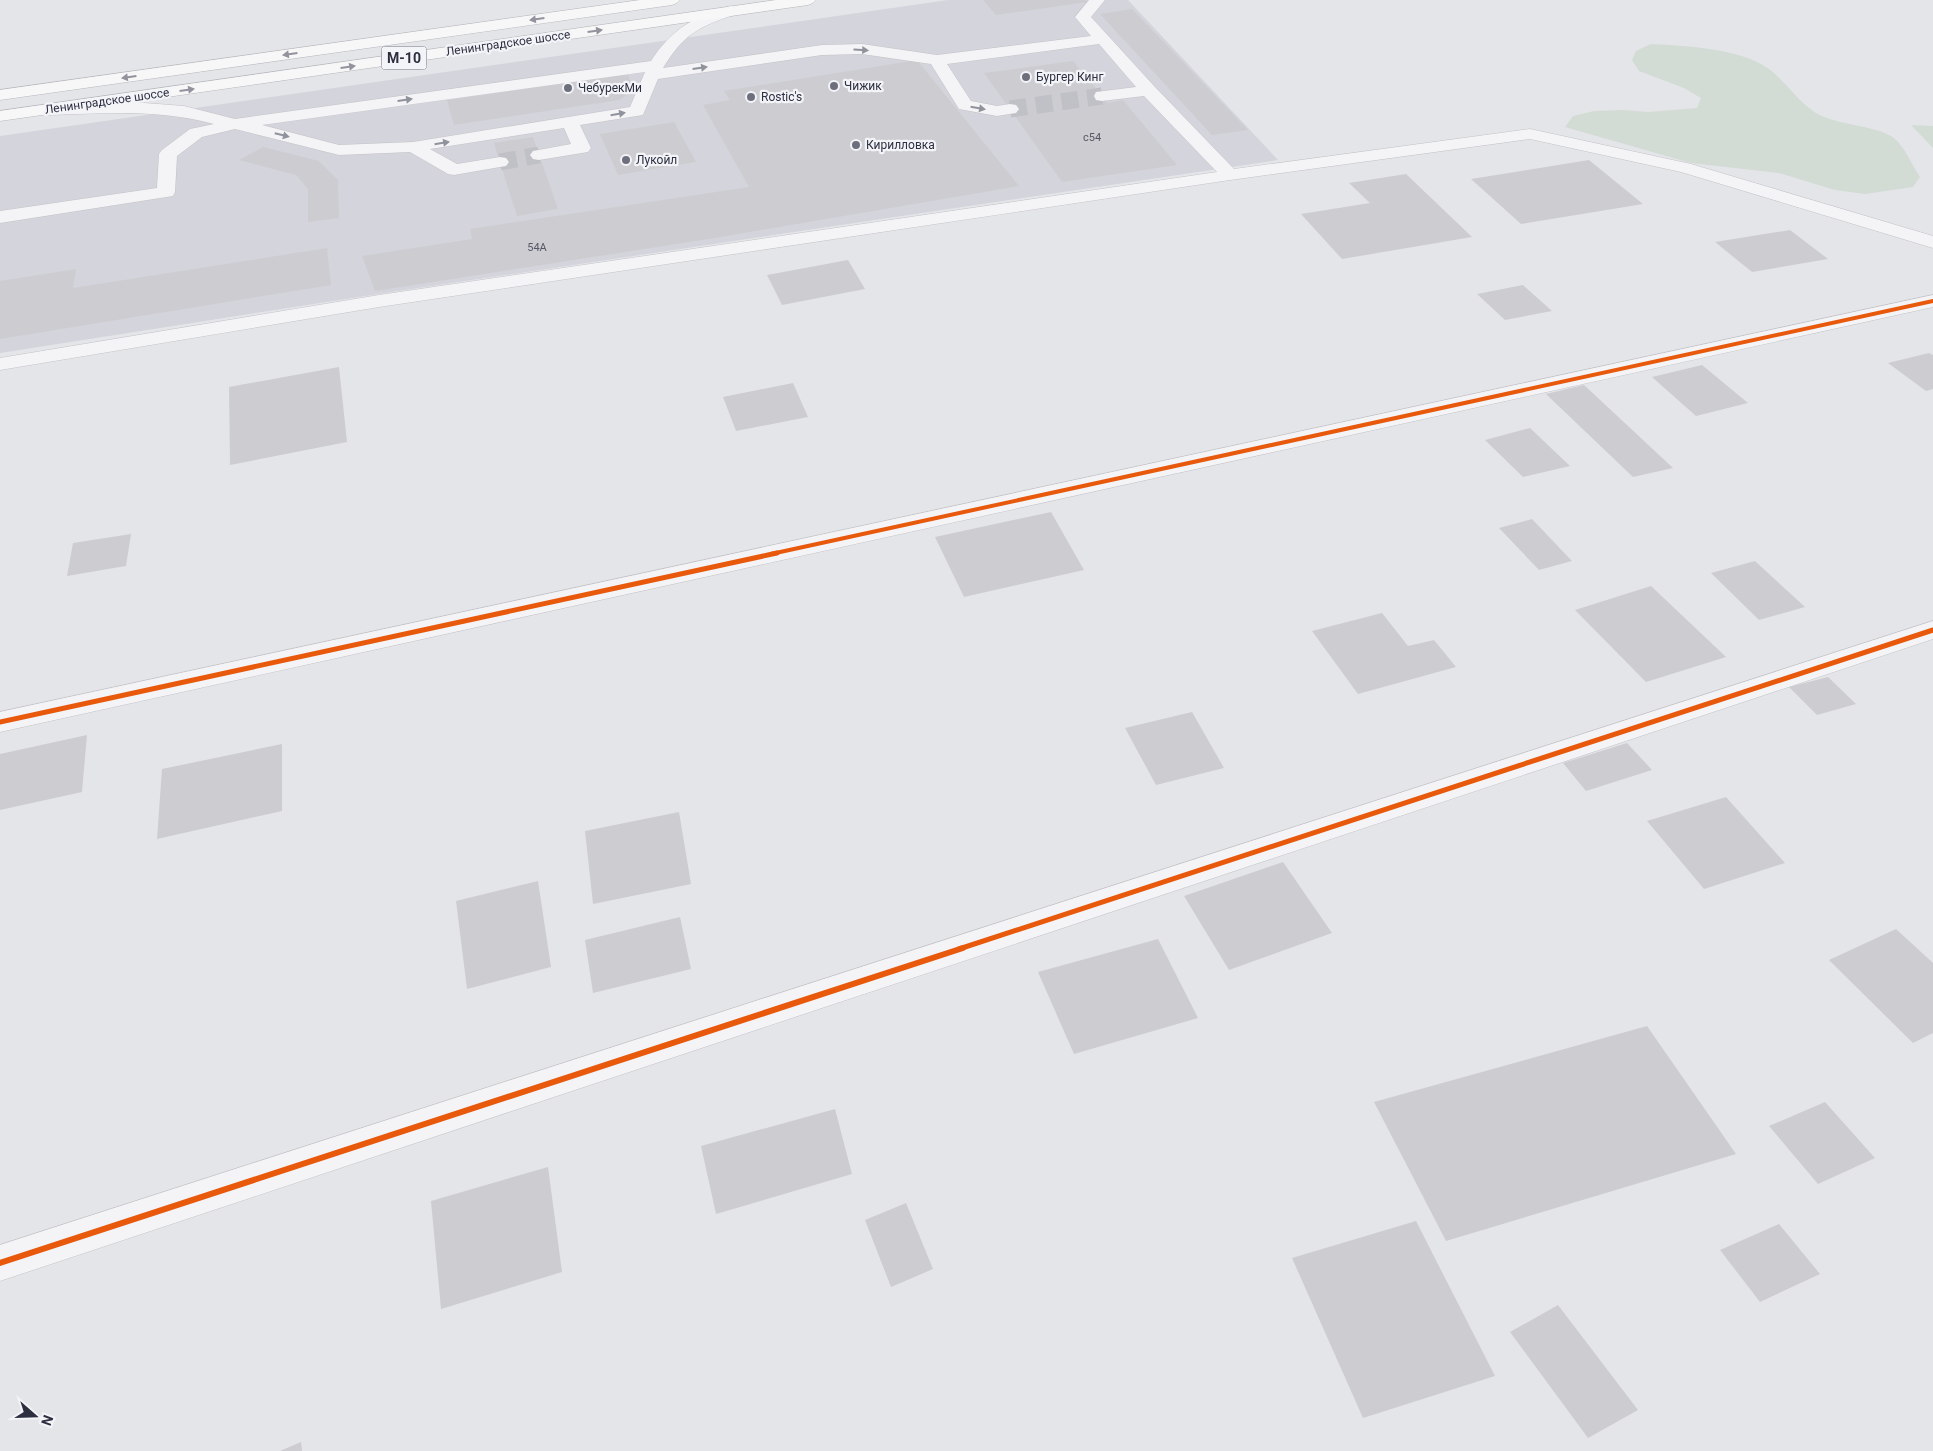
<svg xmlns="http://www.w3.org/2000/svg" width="1933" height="1451" viewBox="0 0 1933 1451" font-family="Roboto,sans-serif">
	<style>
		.built { fill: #d3d4dc }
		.green { fill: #d3dbd5 }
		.building { fill: #cdcdd1 }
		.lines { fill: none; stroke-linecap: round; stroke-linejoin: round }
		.minor-tunnel { stroke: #bfc1c7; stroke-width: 17; stroke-dasharray: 17 9; stroke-linecap: butt }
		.minor-casing { stroke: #c3c3c7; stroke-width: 1 }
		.highway-casing { stroke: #b7b8bd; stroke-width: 1 }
		.minor { fill: #f4f4f6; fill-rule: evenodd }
		.highway { fill: #f7f7f8; fill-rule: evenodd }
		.cycleway-far2-casing { stroke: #f3f4f8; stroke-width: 6 }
		.cycleway-far1-casing { stroke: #f3f4f8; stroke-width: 8 }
		.cycleway-casing { stroke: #f3f4f8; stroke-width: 9 }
		.cycleway-far2 { stroke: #e8590c; stroke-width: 4 }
		.cycleway-far1 { stroke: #e8590c; stroke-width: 5 }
		.cycleway { stroke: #e8590c; stroke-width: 6 }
		.oneway { fill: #92939c }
		.oneway2 { fill: #90929c }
		.poi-dot { fill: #6d6f7c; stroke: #f3f4f8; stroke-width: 2 }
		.labels { text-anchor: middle; stroke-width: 4.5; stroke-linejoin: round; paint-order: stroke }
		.far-number-label { font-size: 11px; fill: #565766 }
		.far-street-label { font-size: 12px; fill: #2d2f41; stroke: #f3f4f8 }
		.far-poi-label { font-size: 12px; fill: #2d2f41; stroke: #f3f4f8; text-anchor: start }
		.shield { fill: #f3f4f8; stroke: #686a78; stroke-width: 1 }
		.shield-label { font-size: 14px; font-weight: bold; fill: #2d2f41 }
	</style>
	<rect width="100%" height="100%" fill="#e4e5e9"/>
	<path class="built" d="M948,0H1128L1278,160L378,294L0,353V136Z"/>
	<g class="green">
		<path d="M1651,44C1686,46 1740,48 1769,69C1786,82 1798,102 1816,113C1837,126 1879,125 1895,139C1907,150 1911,164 1920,177L1913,187L1865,194L1835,190L1779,173L1691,163L1565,127L1573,116L1594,111L1621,110L1648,112L1697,108L1701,98L1684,88L1639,71L1632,60L1636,51Z"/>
		<path d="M1911,125L1933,126V148Z"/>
	</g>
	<g class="building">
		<path d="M983,0H1085L1087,2L996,15Z"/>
		<path d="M1132,9L1248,130L1212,135L1100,14Z"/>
		<path d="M917,60L1019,186L715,238L375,291L362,256L472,239L470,229L749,187L703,105L730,100L724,91Z"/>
		<path d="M1073,61L1108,103L1123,100L1177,165L1062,182L984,73Z"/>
		<path d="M628,74L630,81V92L619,100L454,125L447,100Z"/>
		<path d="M674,122L696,162L618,175L600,134Z"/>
		<path d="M533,137L558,209L517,216L494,143Z"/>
		<path d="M263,147L319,161L338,180L339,218L308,222V189L296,175L239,160Z"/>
		<path d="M1589,160L1643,204L1521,224L1471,179Z"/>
		<path d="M1406,174L1472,237L1342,259L1301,214L1370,203L1349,183Z"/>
		<path d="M1790,230L1828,259L1752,272L1715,242Z"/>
		<path d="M327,248L331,285L0,339V281L76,269L73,288Z"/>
		<path d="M848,260L865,289L782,305L767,275Z"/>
		<path d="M1523,285L1552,311L1505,320L1477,294Z"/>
		<path d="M1929,353L1933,355V389L1926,391L1888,363Z"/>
		<path d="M1702,365L1748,403L1696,416L1652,377Z"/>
		<path d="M339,367L347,442L230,465L229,387Z"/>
		<path d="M793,383L808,417L736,431L723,397Z"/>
		<path d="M1584,385L1673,468L1633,477L1546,394Z"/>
		<path d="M1530,428L1570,466L1523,477L1485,440Z"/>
		<path d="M1051,512L1084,570L964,597L935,537Z"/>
		<path d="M1532,519L1572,561L1539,570L1499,528Z"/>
		<path d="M131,534L126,566L67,576L73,543Z"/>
		<path d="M1755,561L1805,607L1759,620L1711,573Z"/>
		<path d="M1651,586L1726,657L1646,682L1575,610Z"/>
		<path d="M1382,613L1408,646L1434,640L1456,667L1358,694L1312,631Z"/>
		<path d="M1828,677L1856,704L1817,715L1789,687Z"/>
		<path d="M1192,712L1224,768L1156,785L1125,728Z"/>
		<path d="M87,735L82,792L0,810V754Z"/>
		<path d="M1627,743L1652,770L1586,791L1563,763Z"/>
		<path d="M282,744V811L157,839L162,769Z"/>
		<path d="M1726,797L1785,863L1704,889L1647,821Z"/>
		<path d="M679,812L691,884L593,904L585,831Z"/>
		<path d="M1283,862L1332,933L1229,970L1184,896Z"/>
		<path d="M538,881L551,967L467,989L456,901Z"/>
		<path d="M680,917L691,969L593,993L585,940Z"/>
		<path d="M1896,929L1933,963V1033L1913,1043L1829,960Z"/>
		<path d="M1158,939L1198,1018L1074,1054L1038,972Z"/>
		<path d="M1647,1026L1736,1154L1446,1241L1374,1102Z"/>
		<path d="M1825,1102L1875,1158L1818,1184L1769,1126Z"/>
		<path d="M835,1109L852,1174L716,1214L701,1146Z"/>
		<path d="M548,1167L562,1272L441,1309L431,1201Z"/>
		<path d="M906,1203L933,1269L891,1287L865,1220Z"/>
		<path d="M1416,1221L1495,1376L1363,1418L1292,1258Z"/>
		<path d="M1779,1224L1820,1274L1760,1302L1720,1250Z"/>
		<path d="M1558,1305L1638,1410L1588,1438L1510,1332Z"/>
		<path d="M301,1442L302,1451H280Z"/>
	</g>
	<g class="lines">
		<g class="minor-tunnel">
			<path d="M1010,109L1102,96"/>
			<path d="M500,162L539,155"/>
		</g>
		<g class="minor-casing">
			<g id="minor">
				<path d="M1089,0H1105L1091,17L1154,86L1234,169L1530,129L1691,164L1933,236V248L1681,172L1530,139L1230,180L379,307L0,370V358L379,295L1217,172L1144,96L1102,101L1096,100L1094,96L1096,92L1136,87L1099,44L947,64L971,101L997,106L1010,104L1016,105L1019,109L1016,113L997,116L959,109L931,64L862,54L822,55L658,79L643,115L580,125L591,148L588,152L582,153L539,160L533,159L530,155L533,151L571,144L564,128L430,149L457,164L500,157L506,158L509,162L506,166L500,167L454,175L448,174L410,152L339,155L235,129L202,137L177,156L175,192L173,196L0,223V211L157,188L159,154L162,150L190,129L214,124C158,109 107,113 50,115L44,114L41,110L44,106L131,102L184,106L235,119L651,61C672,29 694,16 731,6L736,8L739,11L736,14C698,27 684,34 663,68L822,45L862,44L937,55L1091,36L1075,17ZM645,72L630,107L413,142L339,145L262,125Z"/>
				<path d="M1933,295V307L0,732V712Z"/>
				<path d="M1933,621V639L0,1281V1245Z"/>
			</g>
		</g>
		<g class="highway-casing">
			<g id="highway">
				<path d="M640,0H680L677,3L672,5L0,100V90Z"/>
				<path d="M776,0H816L813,3L808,5L0,121V111Z"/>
			</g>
		</g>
		<use href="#minor" class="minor"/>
		<use href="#highway" class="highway"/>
		<g class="cycleway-far2-casing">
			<path id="cycleway-far2" d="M771,554L1933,301"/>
		</g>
		<g class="cycleway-far1-casing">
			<g id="cycleway-far1">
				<path d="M0,722L777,553"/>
				<path d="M959,949L1933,630"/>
			</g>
		</g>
		<g class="cycleway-casing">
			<path id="cycleway" d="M0,1263L963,948"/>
		</g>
		<use href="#cycleway-far2" class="cycleway-far2"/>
		<use href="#cycleway-far1" class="cycleway-far1"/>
		<use href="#cycleway" class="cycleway"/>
	</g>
	<defs><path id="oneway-solid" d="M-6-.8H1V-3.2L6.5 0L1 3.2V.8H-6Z" transform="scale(1.25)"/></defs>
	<g class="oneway">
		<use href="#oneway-solid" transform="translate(537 19) rotate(172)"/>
		<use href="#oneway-solid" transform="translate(595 31) rotate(-8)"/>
		<use href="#oneway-solid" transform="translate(290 54) rotate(172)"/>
		<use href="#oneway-solid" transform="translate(348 67) rotate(-8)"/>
		<use href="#oneway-solid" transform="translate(129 77) rotate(172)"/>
		<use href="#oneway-solid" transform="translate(187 90) rotate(-8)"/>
	</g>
	<g class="oneway2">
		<use href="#oneway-solid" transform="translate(861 50) rotate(3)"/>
		<use href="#oneway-solid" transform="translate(700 68) rotate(-8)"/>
		<use href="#oneway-solid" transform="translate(405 100) rotate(-8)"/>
		<use href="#oneway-solid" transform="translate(978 108) rotate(10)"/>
		<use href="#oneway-solid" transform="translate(618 114) rotate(-10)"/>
		<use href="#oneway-solid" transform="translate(282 135) rotate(14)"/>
		<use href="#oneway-solid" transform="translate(442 143) rotate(-9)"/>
	</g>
	<g class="poi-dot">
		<circle cx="1026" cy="77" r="5"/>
		<circle cx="834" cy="86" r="5"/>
		<circle cx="568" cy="88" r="5"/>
		<circle cx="751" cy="97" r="5"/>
		<circle cx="856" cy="145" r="5"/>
		<circle cx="626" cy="160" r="5"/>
	</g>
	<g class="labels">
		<g class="far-number-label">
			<text x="1092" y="141">с54</text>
			<text x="537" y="251">54А</text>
		</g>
		<g class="far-street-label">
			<text transform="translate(508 43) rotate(-8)" y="4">Ленинградское шоссе</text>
			<text transform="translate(107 101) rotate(-8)" y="4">Ленинградское шоссе</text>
		</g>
		<g class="far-poi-label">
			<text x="1036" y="81">Бургер Кинг</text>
			<text x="844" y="90">Чижик</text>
			<text x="578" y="92">ЧебурекМи</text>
			<text x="761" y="101">Rostic's</text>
			<text x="866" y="149">Кирилловка</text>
			<text x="636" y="164">Лукойл</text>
		</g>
		<rect class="shield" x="381.5" y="46.5" width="45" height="23" rx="4"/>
		<g class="shield-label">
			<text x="404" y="63">М-10</text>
		</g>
	</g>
	<g transform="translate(35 1416) rotate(110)" stroke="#f3f4f8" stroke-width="4" paint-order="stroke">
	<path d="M0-4L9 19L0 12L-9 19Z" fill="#2d2f41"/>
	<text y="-8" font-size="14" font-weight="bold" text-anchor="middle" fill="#2d2f41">N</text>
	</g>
</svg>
